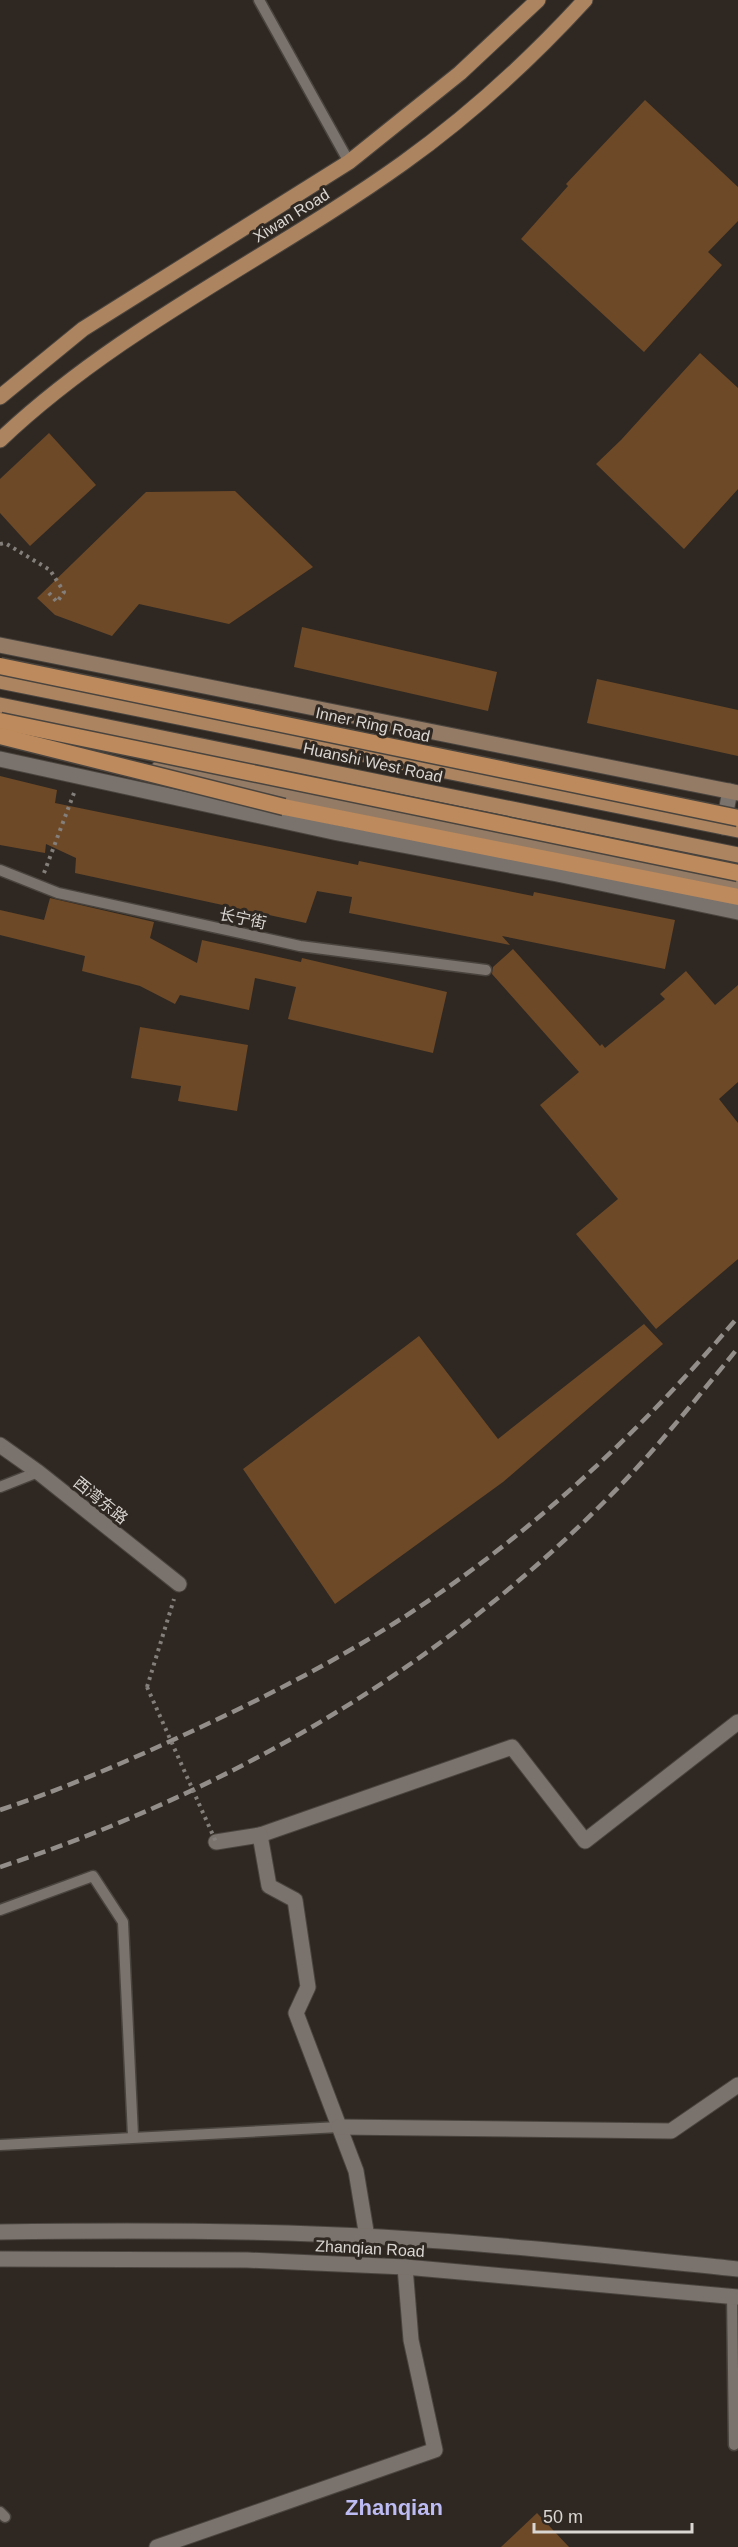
<svg xmlns="http://www.w3.org/2000/svg" width="738" height="2547" viewBox="0 0 738 2547" font-family="Arial,'Noto Sans SC',sans-serif">
	<style>
		.building { fill: #6d4927 }
		.lines { fill: none; stroke-linecap: round; stroke-linejoin: round }
		.service-casing { stroke: #4a443f; stroke-width: 13 }
		.minor-casing { stroke: #4a443f; stroke-width: 17 }
		.tertiary-casing { stroke: #4a443f; stroke-width: 17 }
		.secondary-casing { stroke: #4a443f; stroke-width: 17 }
		.primary-casing { stroke: #4a443f; stroke-width: 17 }
		.trunk-casing { stroke: #4a443f; stroke-width: 19 }
		.path { stroke: #847f7a; stroke-width: 4; stroke-dasharray: 3 4.5; stroke-linecap: butt }
		.service { stroke: #7a726c; stroke-width: 10 }
		.minor { stroke: #7a726c; stroke-width: 15 }
		.tertiary { stroke: #7a726c; stroke-width: 15 }
		.secondary { stroke: #937b66; stroke-width: 15 }
		.primary { stroke: #ac8460; stroke-width: 15 }
		.trunk { stroke: #bc8a5c; stroke-width: 16 }
		.rail { stroke: #938e89; stroke-width: 4.5; stroke-dasharray: 12 6; stroke-linecap: butt }
		.trunk-bridge-casing { stroke: #4a443f; stroke-width: 19; stroke-linecap: butt }
		.path-bridge { stroke: #847f7a; stroke-width: 4; stroke-dasharray: 3 4.5; stroke-linecap: butt }
		.trunk-bridge { stroke: #bc8a5c; stroke-width: 16 }
		.labels { text-anchor: middle; stroke-width: 6; stroke-linejoin: round; paint-order: stroke }
		.street-label { font-size: 16px; fill: #dad6d2; stroke: #2f2822 }
		.district-label { font-size: 22px; font-weight: bold; fill: #bdbbf4; stroke: #2f2822 }
	</style>
	<rect width="100%" height="100%" fill="#2f2822"/>
	<g class="building">
		<path d="M645,100L738,187V221L708,252L722,265L644,352L521,239L568,186L566,184Z"/>
		<path d="M700,353L738,388V489L684,549L596,464L621,440Z"/>
		<path d="M49,433L96,485L30,546L0,513V479Z"/>
		<path d="M235,491L313,567L229,624L139,604L112,636L55,615L37,598L146,492Z"/>
		<path d="M302,627L497,672L488,711L294,667Z"/>
		<path d="M597,679L738,710V756L587,723Z"/>
		<path d="M0,776L57,790L55,803L358,865L359,861L533,896L534,892L675,920L665,969L502,936L510,945L349,913L352,897L317,891L306,923L75,873L76,858L46,844L45,853L0,845Z"/>
		<path d="M50,898L154,922L150,938L197,963L202,940L301,962L302,958L447,992L433,1053L288,1019L296,987L255,978L249,1010L180,995L175,1004L140,986L82,971L85,956L0,935V910L44,920Z"/>
		<path d="M513,949L600,1046L602,1044L605,1048L665,999L660,994L686,971L715,1005L738,985V1082L719,1099L738,1123V1259L656,1329L576,1234L618,1199L540,1105L579,1072L492,974L493,967Z"/>
		<path d="M140,1027L248,1045L237,1111L178,1101L181,1086L131,1078Z"/>
		<path d="M644,1324L663,1344L503,1482L335,1604L243,1469L419,1336L498,1439Z"/>
		<path d="M537,2513L569,2547H501Z"/>
	</g>
	<g class="lines">
		<g class="service-casing">
			<g id="service">
				<path d="M259,0L349,162"/>
				<path d="M0,870L58,893L300,946L486,970"/>
				<path d="M0,1487L38,1472"/>
				<path d="M0,1910L93,1876L123,1922L133,2136"/>
				<path d="M0,2145L339,2127"/>
				<path d="M732,2296L734,2445"/>
				<path d="M0,2512L5,2517"/>
			</g>
		</g>
		<g class="minor-casing">
			<g id="minor">
				<path d="M0,759L338,833L557,874L738,912"/>
				<path d="M723,827L730,791"/>
				<path d="M0,1445L38,1472L179,1584"/>
				<path d="M260,1835L512,1747L585,1841L738,1722"/>
				<path d="M216,1842L260,1835L269,1886L295,1900L308,1987L296,2013L356,2171L367,2237"/>
				<path d="M339,2127L671,2131L738,2085"/>
				<path d="M157,2547L435,2450L411,2340L405,2267"/>
			</g>
		</g>
		<g class="tertiary-casing">
			<g id="tertiary">
				<path d="M0,2232C127,2230 254,2230 381,2237C500,2244 619,2257 738,2269"/>
				<path d="M0,2259L247,2260L405,2267L738,2297"/>
			</g>
		</g>
		<g class="secondary-casing">
			<g id="secondary">
				<path d="M0,645L738,793"/>
				<path d="M159,768L738,885"/>
			</g>
		</g>
		<g class="primary-casing">
			<g id="primary">
				<path d="M0,397L83,329L349,162L460,73L538,0"/>
				<path d="M0,440C119,327 270,258 403,163C467,117 532,58 585,0"/>
				<path d="M0,681L738,830"/>
				<path d="M0,705L738,855"/>
			</g>
		</g>
		<g class="trunk-casing">
			<path id="trunk" d="M284,807L738,897"/>
		</g>
		<g class="path">
			<path d="M0,544L5,543L50,570L64,592L57,602L48,592"/>
			<path d="M44,873L74,793"/>
			<path d="M147,1687L174,1599"/>
		</g>
		<use href="#service" class="service"/>
		<use href="#minor" class="minor"/>
		<use href="#tertiary" class="tertiary"/>
		<use href="#secondary" class="secondary"/>
		<use href="#primary" class="primary"/>
		<use href="#trunk" class="trunk"/>
		<g class="rail">
			<path d="M0,1810C69,1787 135,1758 201,1727C267,1696 332,1663 393,1624C523,1542 639,1434 738,1317"/>
			<path d="M0,1867C228,1792 439,1669 608,1498C655,1451 696,1399 738,1348"/>
		</g>
		<g class="trunk-bridge-casing">
			<g id="trunk-bridge">
				<path d="M0,666L738,818"/>
				<path d="M0,721L738,873"/>
				<path d="M0,736L284,807"/>
			</g>
		</g>
		<path class="path-bridge" d="M147,1687L216,1842"/>
		<use href="#trunk-bridge" class="trunk-bridge"/>
	</g>
	<g class="labels">
		<g class="street-label">
			<text transform="translate(291 215) rotate(-32)" y="6">Xiwan Road</text>
			<text transform="translate(373 724) rotate(12)" y="6">Inner Ring Road</text>
			<text transform="translate(373 762) rotate(12)" y="6">Huanshi West Road</text>
			<text transform="translate(243 918) rotate(12)" y="6">长宁街</text>
			<text transform="translate(101 1500) rotate(39)" y="6">西湾东路</text>
			<text transform="translate(370 2248) rotate(3)" y="6">Zhanqian Road</text>
		</g>
		<g class="district-label">
			<text x="394" y="2515">Zhanqian</text>
		</g>
	</g>
	<path d="M534 2523v9h158v-9" fill="none" stroke="#dad6d2" stroke-width="3"/>
	<text x="543" y="2523" font-size="18" fill="#dad6d2" stroke="#2f2822" stroke-width="4.5" paint-order="stroke">50 m</text>
</svg>
